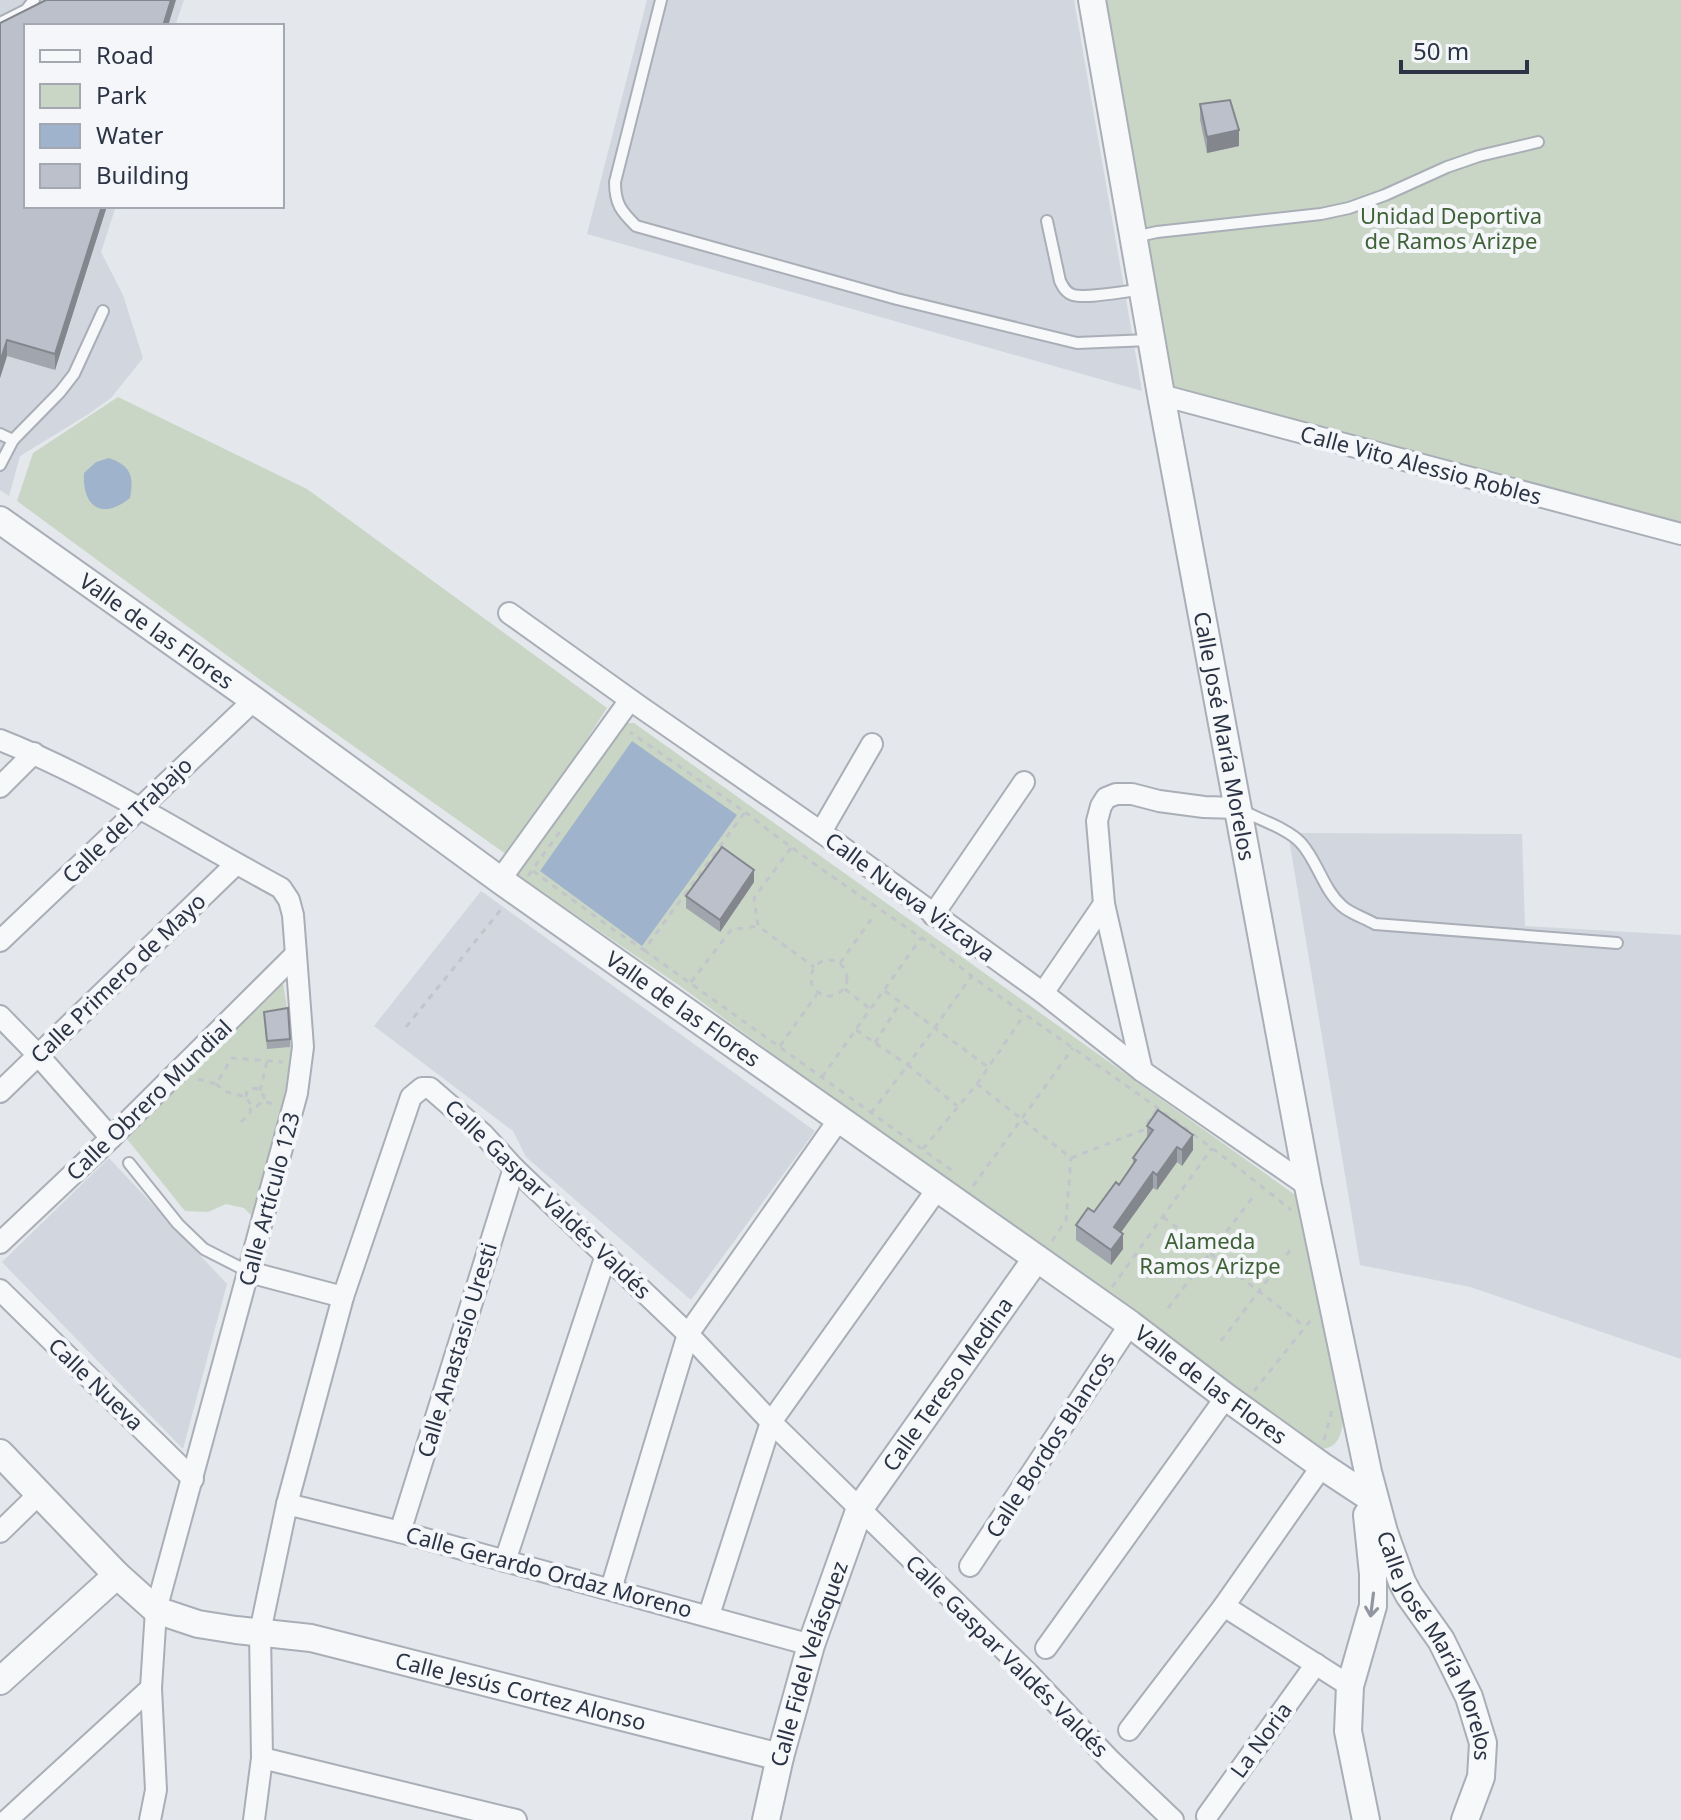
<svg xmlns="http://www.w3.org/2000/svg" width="1681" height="1820" viewBox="0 0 1681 1820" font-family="'Noto Sans',sans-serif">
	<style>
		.built { fill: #d2d6de }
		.green { fill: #c9d6c5 }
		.water { fill: #9fb4cc }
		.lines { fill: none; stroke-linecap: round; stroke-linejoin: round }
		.service-casing { stroke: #a9aeb7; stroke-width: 14 }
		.minor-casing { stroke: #a9aeb7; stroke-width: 24 }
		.tertiary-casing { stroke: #a9aeb7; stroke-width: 30 }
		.path { stroke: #c2c5cb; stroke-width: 3; stroke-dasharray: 6 6; stroke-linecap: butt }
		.service { stroke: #f7f8fa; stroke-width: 10 }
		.minor { stroke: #f7f8fa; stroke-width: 20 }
		.tertiary { stroke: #f7f8fa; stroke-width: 26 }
		.wall { fill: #a1a5ae }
		.shaded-wall { fill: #83868d }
		.building { fill: #bbc0ca; stroke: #83868d; stroke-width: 2 }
		.oneway { stroke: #9196a0 }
		.labels { text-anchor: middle; stroke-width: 8; stroke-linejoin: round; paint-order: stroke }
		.park-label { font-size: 22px; fill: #3f6138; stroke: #f4f6f9 }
		.street-label { font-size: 22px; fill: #2b3445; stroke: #f4f6f9 }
	</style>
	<rect width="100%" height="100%" fill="#e4e7ec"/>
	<g class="built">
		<path d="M0,0H184L175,26H26V206H116L101,252L123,295L143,358L111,398L87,415L20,456L9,496L0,490Z"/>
		<path d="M647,0H1074L1142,391L587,234Z"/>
		<path d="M1288,833L1522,834L1525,926L1681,935V1359L1470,1287L1360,1265Z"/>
		<path d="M481,891L815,1131L691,1300L526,1157L513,1131L374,1026Z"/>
		<path d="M109,1158L227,1284L183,1449L2,1262Z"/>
	</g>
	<g class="green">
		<path d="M1106,0H1681V527L1166,389Z"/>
		<path d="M118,397L307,489L607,708L510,857L266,684L17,501L33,453Z"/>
		<path d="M621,723H634L1301,1199L1344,1412C1342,1435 1339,1455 1309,1447L680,986L517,875Z"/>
		<path d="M283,983L298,1076L254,1218L244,1208L226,1204L208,1212L185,1211L127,1139Z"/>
	</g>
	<g class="water">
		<path d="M109,458C131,466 134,476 130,498C103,520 82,508 84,473L96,462Z"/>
		<path d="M632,741L737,815L642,946L540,871Z"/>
	</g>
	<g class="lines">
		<g class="service-casing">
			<g id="service">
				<path d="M661,0L615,182C615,204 621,211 636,226L897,299L1077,343L1149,340"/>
				<path d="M0,23L26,10L34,0"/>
				<path d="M1047,221L1060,281C1063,287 1066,293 1073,295C1087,299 1124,291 1140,290"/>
				<path d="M1134,237L1157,232L1321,214L1349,208L1385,195L1447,167L1479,156L1538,142"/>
				<path d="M0,434L13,440"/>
				<path d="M0,465L13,440L60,392L74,374L103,311"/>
				<path d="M1241,810C1258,819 1289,829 1301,843C1318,862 1323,889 1342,906C1351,914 1365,918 1375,924L1617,943"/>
				<path d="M129,1163L178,1224L204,1249L249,1272"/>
			</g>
		</g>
		<g class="minor-casing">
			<g id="minor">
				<path d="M1161,395L1681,534"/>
				<path d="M509,613L639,706L821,832L1043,993L1142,1071L1308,1186"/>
				<path d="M0,740C99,779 188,838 281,888L289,900L293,915L303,1047L297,1093L156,1610L151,1688L156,1790L150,1820"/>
				<path d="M0,787L34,753"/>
				<path d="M821,832L872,744"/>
				<path d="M500,880L630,700"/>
				<path d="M933,915L1024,782"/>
				<path d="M0,941L254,700"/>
				<path d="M1043,993L1104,904"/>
				<path d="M0,1016L38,1055L111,1138"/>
				<path d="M1142,1071L1104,904L1097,821L1101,806L1106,798L1116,794H1132L1159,801L1204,807L1238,808"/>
				<path d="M0,1092L236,864"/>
				<path d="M0,1243L111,1138L296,954"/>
				<path d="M249,1272L343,1297"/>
				<path d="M0,1290L193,1479"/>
				<path d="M287,1504L400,1532L811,1645"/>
				<path d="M0,1532L39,1494"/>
				<path d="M400,1532L514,1168"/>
				<path d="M505,1561L606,1255"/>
				<path d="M970,1566L1130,1324"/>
				<path d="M611,1589L688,1334L840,1118"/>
				<path d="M1224,1606L1350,1686"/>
				<path d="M709,1615L771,1422L938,1188"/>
				<path d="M1046,1648L1226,1397"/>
				<path d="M1129,1730L1224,1606L1322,1466"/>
				<path d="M262,1758L516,1820"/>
				<path d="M1207,1816L1316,1664"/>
				<path d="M7,1820L151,1688"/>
				<path d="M254,1820L262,1758L260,1632L287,1504L343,1297L411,1097L422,1088H430L483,1134L514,1168L688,1334L771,1422L1028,1673L1110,1760L1173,1820"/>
			</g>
		</g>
		<g class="tertiary-casing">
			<g id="tertiary">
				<path id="s1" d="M1092,0L1161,395L1308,1186L1368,1472L1384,1532L1402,1582L1409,1595L1441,1640L1469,1697L1483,1743L1481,1777L1465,1820"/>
				<path id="s2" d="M0,520L254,700L500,880L1130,1324L1226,1397L1322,1466L1375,1501"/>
				<path id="s3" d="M0,1453L117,1575L156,1610L198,1624L236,1630L311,1638L780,1757"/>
				<path d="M0,1681L117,1575"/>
				<path id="s4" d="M766,1820L780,1757L811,1645L860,1508L1036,1259"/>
				<path d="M1366,1820L1348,1731L1350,1686L1373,1606V1574L1367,1515"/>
			</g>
		</g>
		<g class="path">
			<path d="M745,812C804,859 867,900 929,943C950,958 970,976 992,991C1092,1062 1196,1132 1291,1210"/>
			<path d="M791,848L754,898L758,926L814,967"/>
			<path d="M533,871L618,933L644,950L745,812L630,732"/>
			<path d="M528,876L561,830"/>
			<path d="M644,950L954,1172"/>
			<circle cx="829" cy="978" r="18"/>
			<path d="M840,963L875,914"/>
			<path d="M691,982L731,930L758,926"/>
			<path d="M845,989L870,1009"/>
			<path d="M885,991L988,1067"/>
			<path d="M406,1027L503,907"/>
			<path d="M856,1030L908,1065L971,977"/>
			<path d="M875,1043L900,1003"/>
			<path d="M780,1046L817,994"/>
			<path d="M822,1077L921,938"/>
			<path d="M198,1079L216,1084L232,1058L283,1062"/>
			<path d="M216,1084L224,1091L246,1097L251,1105L257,1106L263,1101L274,1104"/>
			<path d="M977,1084L1024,1015"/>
			<path d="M260,1091L267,1061"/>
			<path d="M246,1097L247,1091L252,1088L258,1089L264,1096L263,1101"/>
			<path d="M871,1113L908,1065L957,1106"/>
			<path d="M241,1122L250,1113L251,1105"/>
			<path d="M923,1149L977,1084L1071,1158"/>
			<path d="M1071,1158L1143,1130L1157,1109"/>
			<path d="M973,1186L1073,1048"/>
			<path d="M1163,1217L1305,1327"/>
			<path d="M1052,1241L1066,1220L1071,1158"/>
			<path d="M1112,1287L1212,1148"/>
			<path d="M1168,1308L1253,1197"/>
			<path d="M1221,1341L1291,1249"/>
			<path d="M1254,1391L1314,1316"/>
			<path d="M1324,1440L1331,1415V1409"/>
		</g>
		<use href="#service" class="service"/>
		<use href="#minor" class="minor"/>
		<use href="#tertiary" class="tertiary"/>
	</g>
	<g class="wall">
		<path d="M0,23L26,26L107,206L55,370L7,356L0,378Z"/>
		<path d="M1200,104L1239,146L1207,153L1200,120Z"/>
		<path d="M754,882L720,932L686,908V896Z"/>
		<path d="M264,1012L290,1039V1047L267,1049Z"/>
		<path d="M1147,1126L1193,1150L1182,1166L1177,1162L1157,1190L1153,1188L1121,1232L1123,1249L1111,1265L1076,1240V1225L1094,1212L1119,1185L1133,1165V1158L1147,1138Z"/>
	</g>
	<g class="shaded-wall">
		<path d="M171,0H176L168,26H163Z"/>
		<path d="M1239,130V146L1207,153V137Z"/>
		<path d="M102,206H107L55,370V354Z"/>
		<path d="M7,340V356L0,378V362Z"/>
		<path d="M754,870V882L720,932V920Z"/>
		<path d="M1193,1135V1150L1182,1166V1150Z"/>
		<path d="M1177,1147V1162L1157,1190V1175Z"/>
		<path d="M1153,1172V1188L1114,1242V1227Z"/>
		<path d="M1123,1234V1249L1111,1265V1250Z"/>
	</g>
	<g class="building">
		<path d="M46,0H171L163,26H26V206H102L55,354L7,340L0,362V23Z"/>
		<path d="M1230,100L1239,130L1207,137L1200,104Z"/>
		<path d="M722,847L754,870L720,920L686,896Z"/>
		<path d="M288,1008L290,1039L267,1041L264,1012Z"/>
		<path d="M1158,1110L1193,1135L1182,1150L1177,1147L1157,1175L1153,1172L1114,1227L1123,1234L1111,1250L1076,1225L1088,1208L1094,1212L1116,1182L1119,1185L1136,1160L1133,1158L1153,1130L1147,1126Z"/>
	</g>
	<defs><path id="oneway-shaft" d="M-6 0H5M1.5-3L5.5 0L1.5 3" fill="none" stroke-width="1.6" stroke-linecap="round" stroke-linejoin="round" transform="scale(2)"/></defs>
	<use class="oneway" href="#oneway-shaft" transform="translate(1372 1605) rotate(97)"/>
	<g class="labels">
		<g class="park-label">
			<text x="1451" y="224">Unidad Deportiva<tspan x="1451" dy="25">de Ramos Arizpe</tspan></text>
			<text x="1210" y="1249">Alameda<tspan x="1210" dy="25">Ramos Arizpe</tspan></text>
		</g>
		<g class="street-label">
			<text transform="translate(1421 465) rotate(15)" y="8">Calle Vito Alessio Robles</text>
			<text dy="8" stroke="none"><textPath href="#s2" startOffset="192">Valle de las Flores</textPath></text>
			<text dy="8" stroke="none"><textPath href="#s1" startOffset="748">Calle José María Morelos</textPath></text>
			<text transform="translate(127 820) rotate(-44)" y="8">Calle del Trabajo</text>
			<text transform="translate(910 897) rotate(36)" y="8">Calle Nueva Vizcaya</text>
			<text transform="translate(118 978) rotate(-44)" y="8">Calle Primero de Mayo</text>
			<text dy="8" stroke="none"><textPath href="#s2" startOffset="840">Valle de las Flores</textPath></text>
			<text transform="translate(149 1100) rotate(-44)" y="8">Calle Obrero Mundial</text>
			<text transform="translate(269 1199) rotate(-75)" y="8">Calle Artículo 123</text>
			<text transform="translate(548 1199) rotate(44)" y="8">Calle Gaspar Valdés Valdés</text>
			<text transform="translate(457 1350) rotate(-73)" y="8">Calle Anastasio Uresti</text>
			<text transform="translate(96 1384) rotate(44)" y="8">Calle Nueva</text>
			<text dy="8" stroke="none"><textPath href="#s4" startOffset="478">Calle Tereso Medina</textPath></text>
			<text dy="8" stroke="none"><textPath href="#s2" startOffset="1488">Valle de las Flores</textPath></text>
			<text transform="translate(1050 1445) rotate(-57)" y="8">Calle Bordos Blancos</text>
			<text transform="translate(549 1572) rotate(15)" y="8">Calle Gerardo Ordaz Moreno</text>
			<text dy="8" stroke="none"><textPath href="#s1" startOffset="1686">Calle José María Morelos</textPath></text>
			<text transform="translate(1007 1656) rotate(45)" y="8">Calle Gaspar Valdés Valdés</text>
			<text dy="8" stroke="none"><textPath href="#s4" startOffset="162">Calle Fidel Velásquez</textPath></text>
			<text dy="8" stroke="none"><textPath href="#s3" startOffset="596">Calle Jesús Cortez Alonso</textPath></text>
			<text transform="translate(1261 1740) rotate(-54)" y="8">La Noria</text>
		</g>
	</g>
	<rect x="24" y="24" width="260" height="184" fill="#f4f6f9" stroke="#a4a8b1" stroke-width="2"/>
	<rect x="40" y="50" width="40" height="12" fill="#f7f8fa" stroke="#a4a8b1" stroke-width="2"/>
	<text x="96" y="64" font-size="24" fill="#2b3445">Road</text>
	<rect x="40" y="84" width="40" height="24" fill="#c9d6c5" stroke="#a4a8b1" stroke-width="2"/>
	<text x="96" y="104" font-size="24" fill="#2b3445">Park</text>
	<rect x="40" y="124" width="40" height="24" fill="#9fb4cc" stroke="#a4a8b1" stroke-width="2"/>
	<text x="96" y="144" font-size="24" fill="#2b3445">Water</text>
	<rect x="40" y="164" width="40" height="24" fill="#bbc0ca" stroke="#a4a8b1" stroke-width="2"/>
	<text x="96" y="184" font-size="24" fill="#2b3445">Building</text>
	<path d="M1401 60v12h126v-12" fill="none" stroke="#2b3445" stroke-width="4"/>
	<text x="1413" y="60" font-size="24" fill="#2b3445" stroke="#f4f6f9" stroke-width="6" paint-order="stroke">50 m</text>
</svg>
